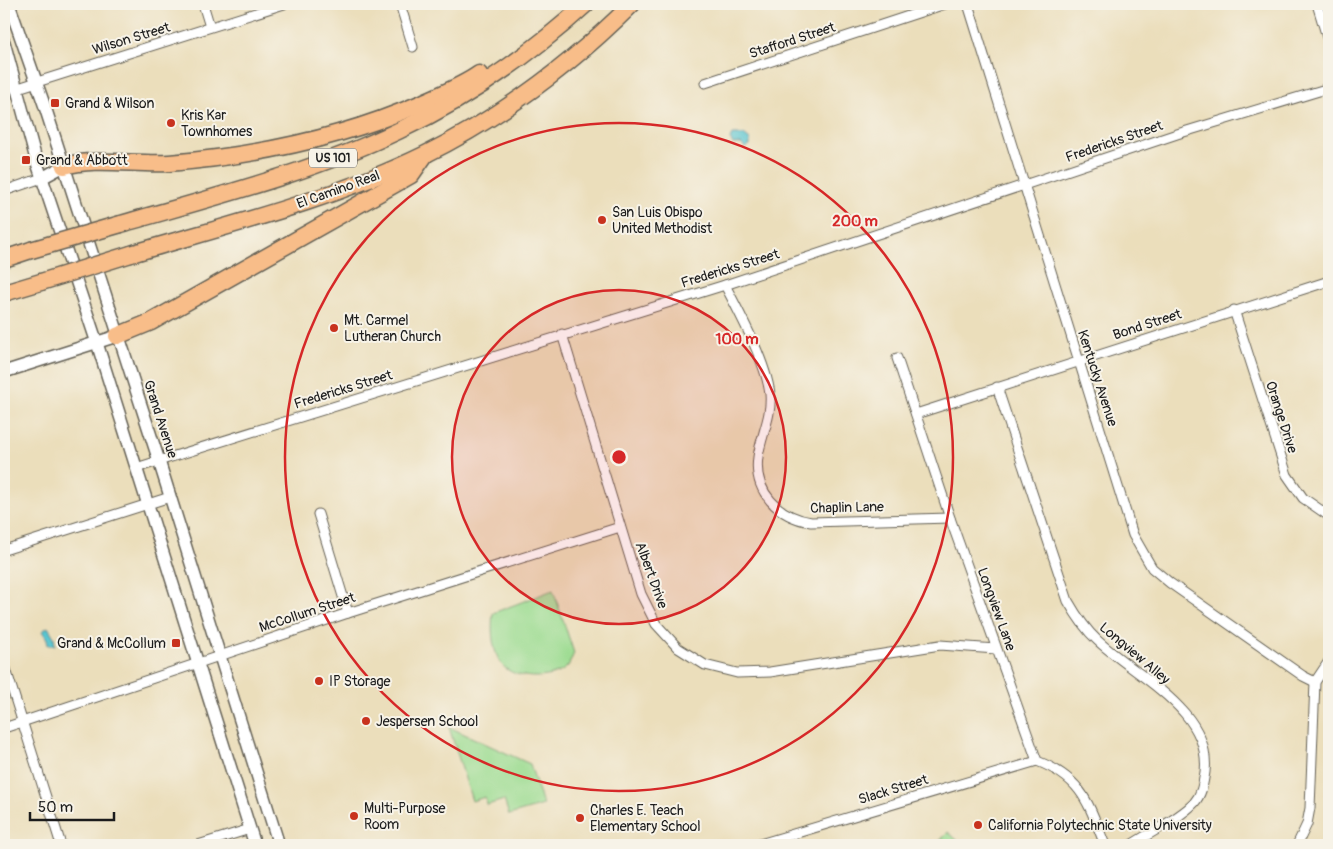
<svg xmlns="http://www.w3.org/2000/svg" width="1333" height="849" viewBox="0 0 1333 849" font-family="Pangolin,sans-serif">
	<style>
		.green { fill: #9ddc92; stroke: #5c7c57 }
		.water { fill: #58c5d0; stroke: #3a7076 }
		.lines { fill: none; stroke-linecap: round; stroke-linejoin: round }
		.minor-casing { stroke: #646054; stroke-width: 11 }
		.tertiary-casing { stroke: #646054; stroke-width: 14 }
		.motorway-casing { stroke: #646054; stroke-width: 19 }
		.minor { stroke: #fff; stroke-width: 9 }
		.tertiary { stroke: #fff; stroke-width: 11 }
		.motorway { stroke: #f8bd89; stroke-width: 16 }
		.motorway-bridge-casing { stroke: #646054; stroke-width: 19; stroke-linecap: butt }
		.motorway-bridge { stroke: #f8bd89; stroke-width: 16 }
		.ring { fill: none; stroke: #d62828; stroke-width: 2.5 }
		.poi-dot { fill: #c8321e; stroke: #f7f3e8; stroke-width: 2 }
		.labels { text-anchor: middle; stroke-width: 4; stroke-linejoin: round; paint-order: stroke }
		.shield { fill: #f7f3e8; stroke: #5e5c59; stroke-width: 1 }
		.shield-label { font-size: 12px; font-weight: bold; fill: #1c1c1c }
		.street-label { font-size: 14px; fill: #1c1c1c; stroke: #f7f3e8 }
		.poi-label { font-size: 14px; fill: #1c1c1c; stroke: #f7f3e8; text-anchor: start }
		.centre { fill: #d62828; stroke: #f7f3e8; stroke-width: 2.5 }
		.ring-label { font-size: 15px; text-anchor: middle; font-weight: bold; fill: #d62828; stroke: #f7f3e8; stroke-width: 4; stroke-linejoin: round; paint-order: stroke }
	</style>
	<rect width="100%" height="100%" fill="#f7f3e8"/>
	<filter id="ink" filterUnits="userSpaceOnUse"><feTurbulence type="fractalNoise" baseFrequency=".02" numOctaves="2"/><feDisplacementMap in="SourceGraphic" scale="10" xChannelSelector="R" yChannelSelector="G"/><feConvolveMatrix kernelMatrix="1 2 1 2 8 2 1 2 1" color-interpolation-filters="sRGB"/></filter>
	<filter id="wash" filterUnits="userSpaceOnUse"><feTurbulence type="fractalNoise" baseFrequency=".0096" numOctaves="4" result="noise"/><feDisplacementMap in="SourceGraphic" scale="20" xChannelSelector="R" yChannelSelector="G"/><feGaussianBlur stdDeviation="1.12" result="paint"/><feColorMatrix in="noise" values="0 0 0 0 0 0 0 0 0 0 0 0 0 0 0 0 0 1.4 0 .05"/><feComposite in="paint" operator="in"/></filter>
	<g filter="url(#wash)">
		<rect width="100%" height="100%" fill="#ebdebb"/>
		<g class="green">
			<path d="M553,590L574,653C572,657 570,664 567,667C553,681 511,681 500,662C492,648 491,629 493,613Z"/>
			<path d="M449,727L530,764L543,805L509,815L504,800L487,805L485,797L472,801Z"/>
			<path d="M948,832L963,845H936Z"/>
		</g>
		<g class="water">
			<path d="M732,135H744L750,140V145L745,148L741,144H733L730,139Z"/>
			<path d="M48,627L54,637L55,645H48L47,639L42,631Z"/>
		</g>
	</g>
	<g filter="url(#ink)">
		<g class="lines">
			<g class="minor-casing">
				<g id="minor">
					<path d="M203,4L210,27"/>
					<path d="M400,4L413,47"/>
					<path d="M968,4L1133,535L1152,568L1170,583L1303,676L1315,682"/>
					<path d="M1317,4L1329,44"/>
					<path d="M705,83L945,4"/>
					<path d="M15,89L284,4"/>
					<path d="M4,191L42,178"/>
					<path d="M725,285C740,314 766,362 770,394C772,417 761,435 758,457C753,492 779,517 811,522L950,518"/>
					<path d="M1234,310L1287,475L1303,498L1329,516"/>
					<path d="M562,334L641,594L656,624L678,648L705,665L737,673L770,672L940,645L996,649"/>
					<path d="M897,358L950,518L1037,761C1083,779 1088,803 1105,845"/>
					<path d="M997,387L1068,601C1076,615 1085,629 1097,640C1136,677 1212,710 1205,772C1203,784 1202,794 1194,803C1179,819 1149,833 1131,845"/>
					<path d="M916,414L1329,281"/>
					<path d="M136,468L725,285L1177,134L1329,88"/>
					<path d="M318,514L348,613"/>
					<path d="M4,550L170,497"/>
					<path d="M4,663L61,845"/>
					<path d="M4,728L348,613L620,527"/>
					<path d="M198,845L250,829"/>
					<path d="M757,845L1037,761"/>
					<path d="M1297,845L1307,824L1310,808L1315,682L1329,661"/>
				</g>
			</g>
			<g class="tertiary-casing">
				<g id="tertiary">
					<path d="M9,4L45,107L159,461L279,845"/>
					<path d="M4,42L37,163L97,343L255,845"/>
					<path d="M42,178L64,166"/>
					<path d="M4,372L117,336"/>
				</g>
			</g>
			<g class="motorway-casing">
				<g id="motorway">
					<path d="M64,166C95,157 135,165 169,163C256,156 342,138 422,103C441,94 462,86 479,74"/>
					<path d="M121,224C214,197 310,173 398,131C467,99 530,55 586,4"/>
					<path d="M131,254C229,225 332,200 424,155C501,117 572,64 632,4"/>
					<path d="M4,259L31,250"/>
					<path d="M4,293L41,282"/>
					<path d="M117,336L151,322L411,175L425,155"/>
				</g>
			</g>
			<use href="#minor" class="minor"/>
			<use href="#tertiary" class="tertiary"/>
			<use href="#motorway" class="motorway"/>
			<g class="motorway-bridge-casing">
				<g id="motorway-bridge">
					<path d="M31,250L121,224"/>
					<path d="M41,282L131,254"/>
				</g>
			</g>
			<use href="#motorway-bridge" class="motorway-bridge"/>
		</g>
	</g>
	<circle cx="619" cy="457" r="167" fill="#d62828" fill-opacity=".12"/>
	<g class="ring">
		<circle cx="619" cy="457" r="167"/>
		<circle cx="619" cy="457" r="334"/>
	</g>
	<g class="poi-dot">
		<rect x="50" y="98" width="10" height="10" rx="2.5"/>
		<circle cx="171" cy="123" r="5"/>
		<rect x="21" y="155" width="10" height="10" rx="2.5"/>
		<circle cx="602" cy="220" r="5"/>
		<circle cx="334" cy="328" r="5"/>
		<rect x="171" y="638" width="10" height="10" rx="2.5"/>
		<circle cx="319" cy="681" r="5"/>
		<circle cx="366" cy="721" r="5"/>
		<circle cx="354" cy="816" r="5"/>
		<circle cx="580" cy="818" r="5"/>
		<circle cx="978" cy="825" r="5"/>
	</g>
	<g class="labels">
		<rect class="shield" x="309" y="148.5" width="48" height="19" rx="4"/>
		<g class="shield-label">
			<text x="333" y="162">US 101</text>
		</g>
		<g class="street-label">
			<text transform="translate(131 38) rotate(-17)" y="5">Wilson Street</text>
			<text transform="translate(792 40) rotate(-18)" y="5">Stafford Street</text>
			<text transform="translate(1114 141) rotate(-19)" y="5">Fredericks Street</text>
			<text transform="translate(338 189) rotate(-20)" y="5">El Camino Real</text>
			<text transform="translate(730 268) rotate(-17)" y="5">Fredericks Street</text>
			<text transform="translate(1147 324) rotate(-18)" y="5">Bond Street</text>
			<text transform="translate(1098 378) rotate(72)" y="5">Kentucky Avenue</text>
			<text transform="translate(343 389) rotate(-17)" y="5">Fredericks Street</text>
			<text transform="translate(1282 417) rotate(72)" y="5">Orange Drive</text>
			<text transform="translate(161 419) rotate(72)" y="5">Grand Avenue</text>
			<text transform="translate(847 507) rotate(-1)" y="5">Chaplin Lane</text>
			<text transform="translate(652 575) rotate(70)" y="5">Albert Drive</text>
			<text transform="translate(997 609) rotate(70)" y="5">Longview Lane</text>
			<text transform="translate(307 612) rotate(-18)" y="5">McCollum Street</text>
			<text transform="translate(1135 653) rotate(40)" y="5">Longview Alley</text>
			<text transform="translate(893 789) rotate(-17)" y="5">Slack Street</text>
		</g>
		<g class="poi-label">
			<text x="65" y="108">Grand &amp; Wilson</text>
			<text x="181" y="120">Kris Kar<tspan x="181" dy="16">Townhomes</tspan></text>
			<text x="36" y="165">Grand &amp; Abbott</text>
			<text x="612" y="217">San Luis Obispo<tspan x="612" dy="16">United Methodist</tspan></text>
			<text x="344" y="325">Mt. Carmel<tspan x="344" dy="16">Lutheran Church</tspan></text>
			<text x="166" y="648" text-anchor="end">Grand &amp; McCollum</text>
			<text x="329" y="686">IP Storage</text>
			<text x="376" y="726">Jespersen School</text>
			<text x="364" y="813">Multi-Purpose<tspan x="364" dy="16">Room</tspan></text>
			<text x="590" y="815">Charles E. Teach<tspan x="590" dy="16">Elementary School</tspan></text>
			<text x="988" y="830">California Polytechnic State University</text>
		</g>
	</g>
	<circle cx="619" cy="457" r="8" class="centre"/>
	<g class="ring-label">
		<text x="855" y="226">200 m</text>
		<text x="737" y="344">100 m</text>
	</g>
	<rect width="1333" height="849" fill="none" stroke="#f7f3e8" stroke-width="20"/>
	<path d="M30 812v8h84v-8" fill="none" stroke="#1c1c1c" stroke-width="2.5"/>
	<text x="38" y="812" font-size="15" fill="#1c1c1c" stroke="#f7f3e8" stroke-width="4" paint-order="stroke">50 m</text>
</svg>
